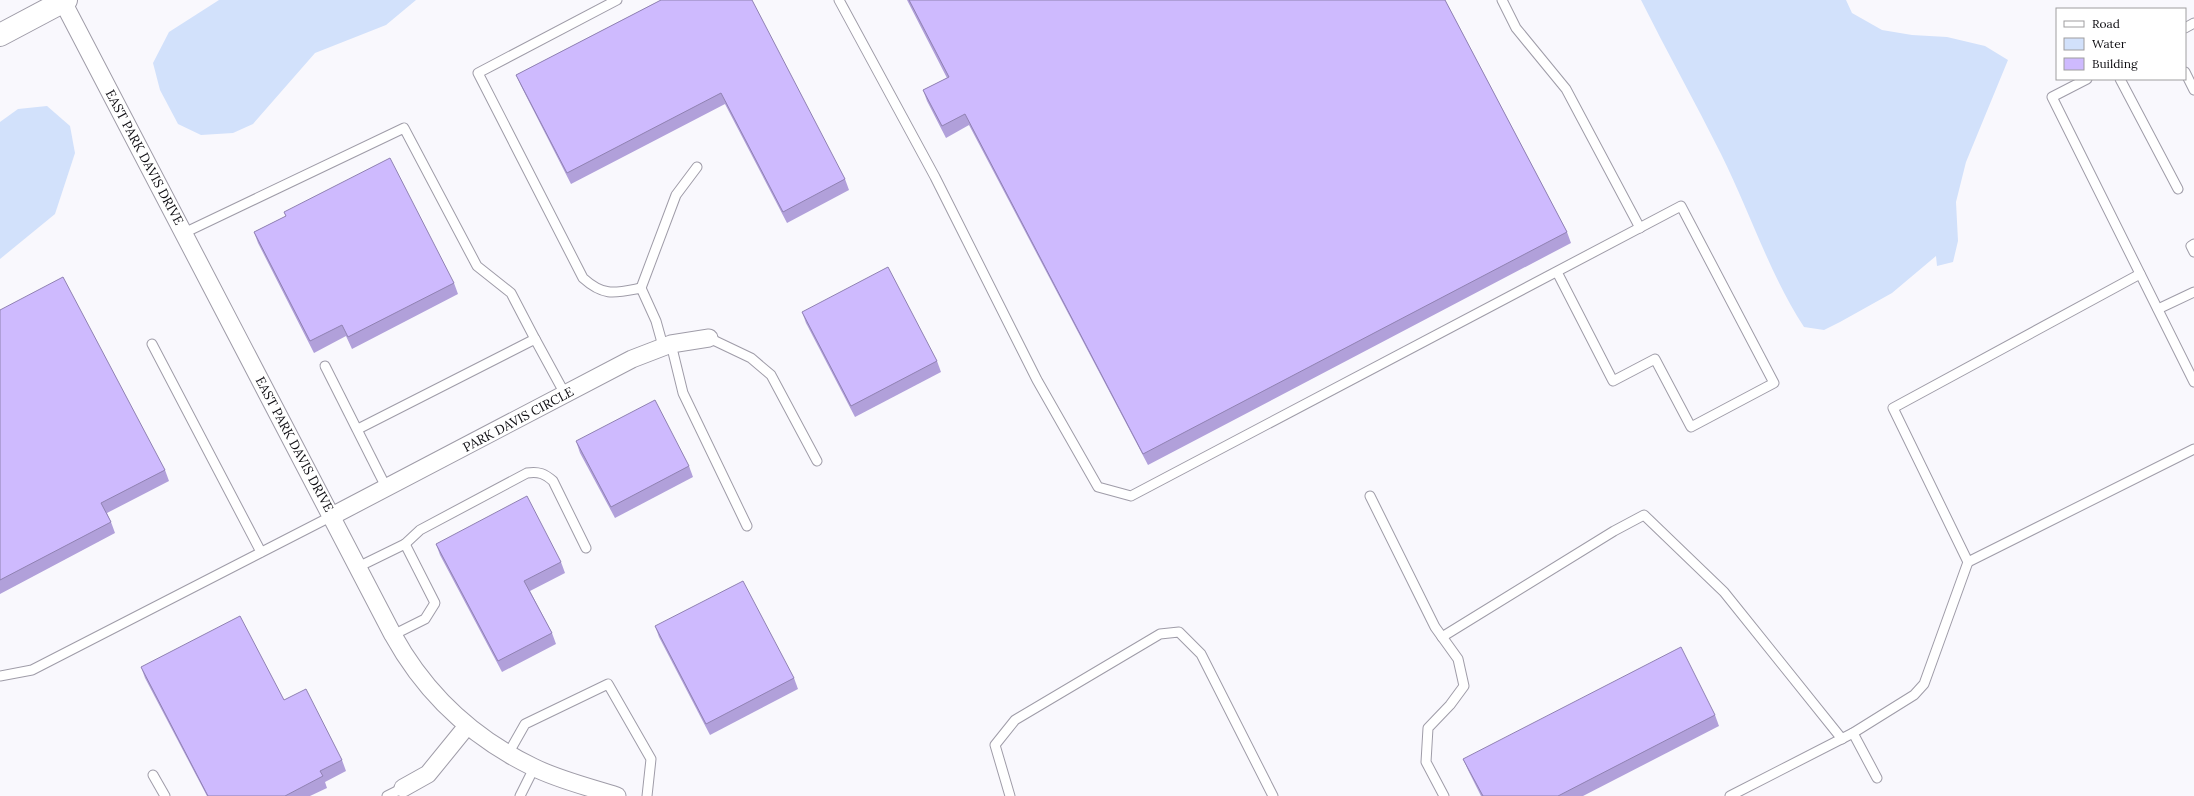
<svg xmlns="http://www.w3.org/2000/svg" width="2194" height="796" viewBox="0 0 2194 796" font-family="Lora,serif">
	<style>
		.water { fill: #d2e1fb }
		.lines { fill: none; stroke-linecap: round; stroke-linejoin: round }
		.lane-casing { stroke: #9f9ca8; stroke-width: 11 }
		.street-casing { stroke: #9f9ca8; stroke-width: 19 }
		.secondary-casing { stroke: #9f9ca8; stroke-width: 24 }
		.lane { stroke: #fff; stroke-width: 9 }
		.street { stroke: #fff; stroke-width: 17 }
		.secondary { stroke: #fff; stroke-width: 22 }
		.wall { fill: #b1a0da }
		.building { fill: #cebafe; stroke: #9082b2 }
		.labels { text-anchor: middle; stroke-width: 3; stroke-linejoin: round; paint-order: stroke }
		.street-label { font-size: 13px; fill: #0e0d12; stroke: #fff }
	</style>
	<rect width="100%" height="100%" fill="#f9f8fd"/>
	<g class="water">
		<path d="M219,0H416L386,25L315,53L253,124L233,133L201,135L178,124L160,90L153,63L169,32Z"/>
		<path d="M1641,0H1846L1852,13L1882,30L1912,35L1947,37L1985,46L2008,60L1966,162L1956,202L1958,241L1953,262L1937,266L1936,256L1892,293L1840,322L1824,330L1804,327C1769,273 1750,212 1721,154C1695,102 1667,52 1641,0Z"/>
		<path d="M47,106L70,126L75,153L55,214L0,259V122L18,109Z"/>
	</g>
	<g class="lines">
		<g class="lane-casing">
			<g id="lane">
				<path d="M617,0L478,73L583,278C604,297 615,293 641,288L656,321L663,346"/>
				<path d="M839,0L935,177L1037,380L1098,487L1131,496L1681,206L1774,383L1691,427L1655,359L1613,381L1557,272"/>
				<path d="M1502,0L1516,28L1566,89L1640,228"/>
				<path d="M2185,28L2194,23"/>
				<path d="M2185,72L2194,90"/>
				<path d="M2087,79L2052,97L2194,382"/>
				<path d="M2120,79L2178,189"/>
				<path d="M184,233L404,128L477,266L511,293L535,339"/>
				<path d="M2194,244L2191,246L2194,252"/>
				<path d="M2140,274L1893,408L1968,562L2194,449"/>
				<path d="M641,288L676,195L697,167"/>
				<path d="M2158,309L2194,292"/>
				<path d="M709,338L751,358L771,375L817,461"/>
				<path d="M152,344L261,552"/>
				<path d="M671,344L683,393L747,526"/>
				<path d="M325,366L386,487"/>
				<path d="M358,429L535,339L565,394"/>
				<path d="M1370,496L1435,627L1458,659L1464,686L1450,705L1428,728L1426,762L1444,796"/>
				<path d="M405,544L420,530L527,473C539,471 545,474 553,481L586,548"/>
				<path d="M358,567L405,544L435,603L425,619L393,635"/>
				<path d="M1442,637L1614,531L1644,515L1724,592L1842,739"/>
				<path d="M0,676L32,670L332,516"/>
				<path d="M1853,733L1914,695L1924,684L1968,562"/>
				<path d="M508,754L525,724L608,684L651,759L647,796"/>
				<path d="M153,775L165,796"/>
				<path d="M387,796L403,788"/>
				<path d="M520,796L534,768"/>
				<path d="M1010,796L995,745L1015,720L1160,634L1179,632L1201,654L1273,796"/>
				<path d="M1730,796L1853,733L1877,778"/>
			</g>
		</g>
		<g class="street-casing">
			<g id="street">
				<path d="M63,2L393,635C425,693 473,738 533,767C559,780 589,787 617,796"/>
				<path d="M332,516L632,359L671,344L709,338"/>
				<path d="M403,788L428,774L467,726"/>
			</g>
		</g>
		<g class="secondary-casing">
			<path id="secondary" d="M0,35L66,0"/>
		</g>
		<use href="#lane" class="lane"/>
		<use href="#street" class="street"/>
		<use href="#secondary" class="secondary"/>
	</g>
	<g class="wall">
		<path d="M661,0L845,179L849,190L787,223L725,104L571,184L521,86L516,75Z"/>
		<path d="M907,0H1445L1567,232L1571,243L1148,465L969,125L946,138L927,101L923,90L947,78Z"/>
		<path d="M284,212L454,283L458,294L352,349L346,336L314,353L258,243L254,232L286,216Z"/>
		<path d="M0,310L165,470L169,481L107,513L111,522L115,533L0,594Z"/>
		<path d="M802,312L937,361L941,372L855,417L806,323Z"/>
		<path d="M576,441L689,466L693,477L615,518L580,453Z"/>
		<path d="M436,544L561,562L565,573L530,591L552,633L556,644L502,672L440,555Z"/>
		<path d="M655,626L794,678L798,689L710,735L659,637Z"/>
		<path d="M141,667L284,700L342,760L346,771L325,782L327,788L310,796H207L145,678Z"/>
		<path d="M1715,715L1719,726L1583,796H1481L1468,770L1463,759Z"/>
	</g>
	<g class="building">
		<path d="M661,0H752L845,179L783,212L721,93L567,173L516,75Z"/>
		<path d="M909,0H1445L1567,232L1143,454L965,114L942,126L923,90L949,77Z"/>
		<path d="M390,158L454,283L348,337L342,325L310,341L254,232L286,216L284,212Z"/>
		<path d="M888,267L937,361L851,406L802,312Z"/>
		<path d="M63,277L165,470L101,503L111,522L0,580V310Z"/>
		<path d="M655,400L689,466L611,507L576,441Z"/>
		<path d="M527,496L561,562L524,581L552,633L498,661L436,544Z"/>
		<path d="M743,581L794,678L706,724L655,626Z"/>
		<path d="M240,616L284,700L306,689L342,760L320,771L323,776L285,796H208L141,667Z"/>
		<path d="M1681,647L1715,715L1558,796H1483L1463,759Z"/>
	</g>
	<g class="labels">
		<g class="street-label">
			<text transform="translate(145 157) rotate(62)" y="5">EAST PARK DAVIS DRIVE</text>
			<text transform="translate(518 419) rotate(-28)" y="5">PARK DAVIS CIRCLE</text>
			<text transform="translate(295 444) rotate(62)" y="5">EAST PARK DAVIS DRIVE</text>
		</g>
	</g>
	<rect x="2056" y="8" width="130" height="72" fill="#ffffff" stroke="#9f9ea0"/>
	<rect x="2064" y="21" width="20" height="6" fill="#ffffff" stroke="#9f9ea0"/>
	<text x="2092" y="28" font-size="12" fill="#0e0d12">Road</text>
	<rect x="2064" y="38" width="20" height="12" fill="#d2e1fb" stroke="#9f9ea0"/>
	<text x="2092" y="48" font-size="12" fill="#0e0d12">Water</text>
	<rect x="2064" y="58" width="20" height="12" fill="#cebafe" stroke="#9f9ea0"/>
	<text x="2092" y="68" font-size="12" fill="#0e0d12">Building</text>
</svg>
